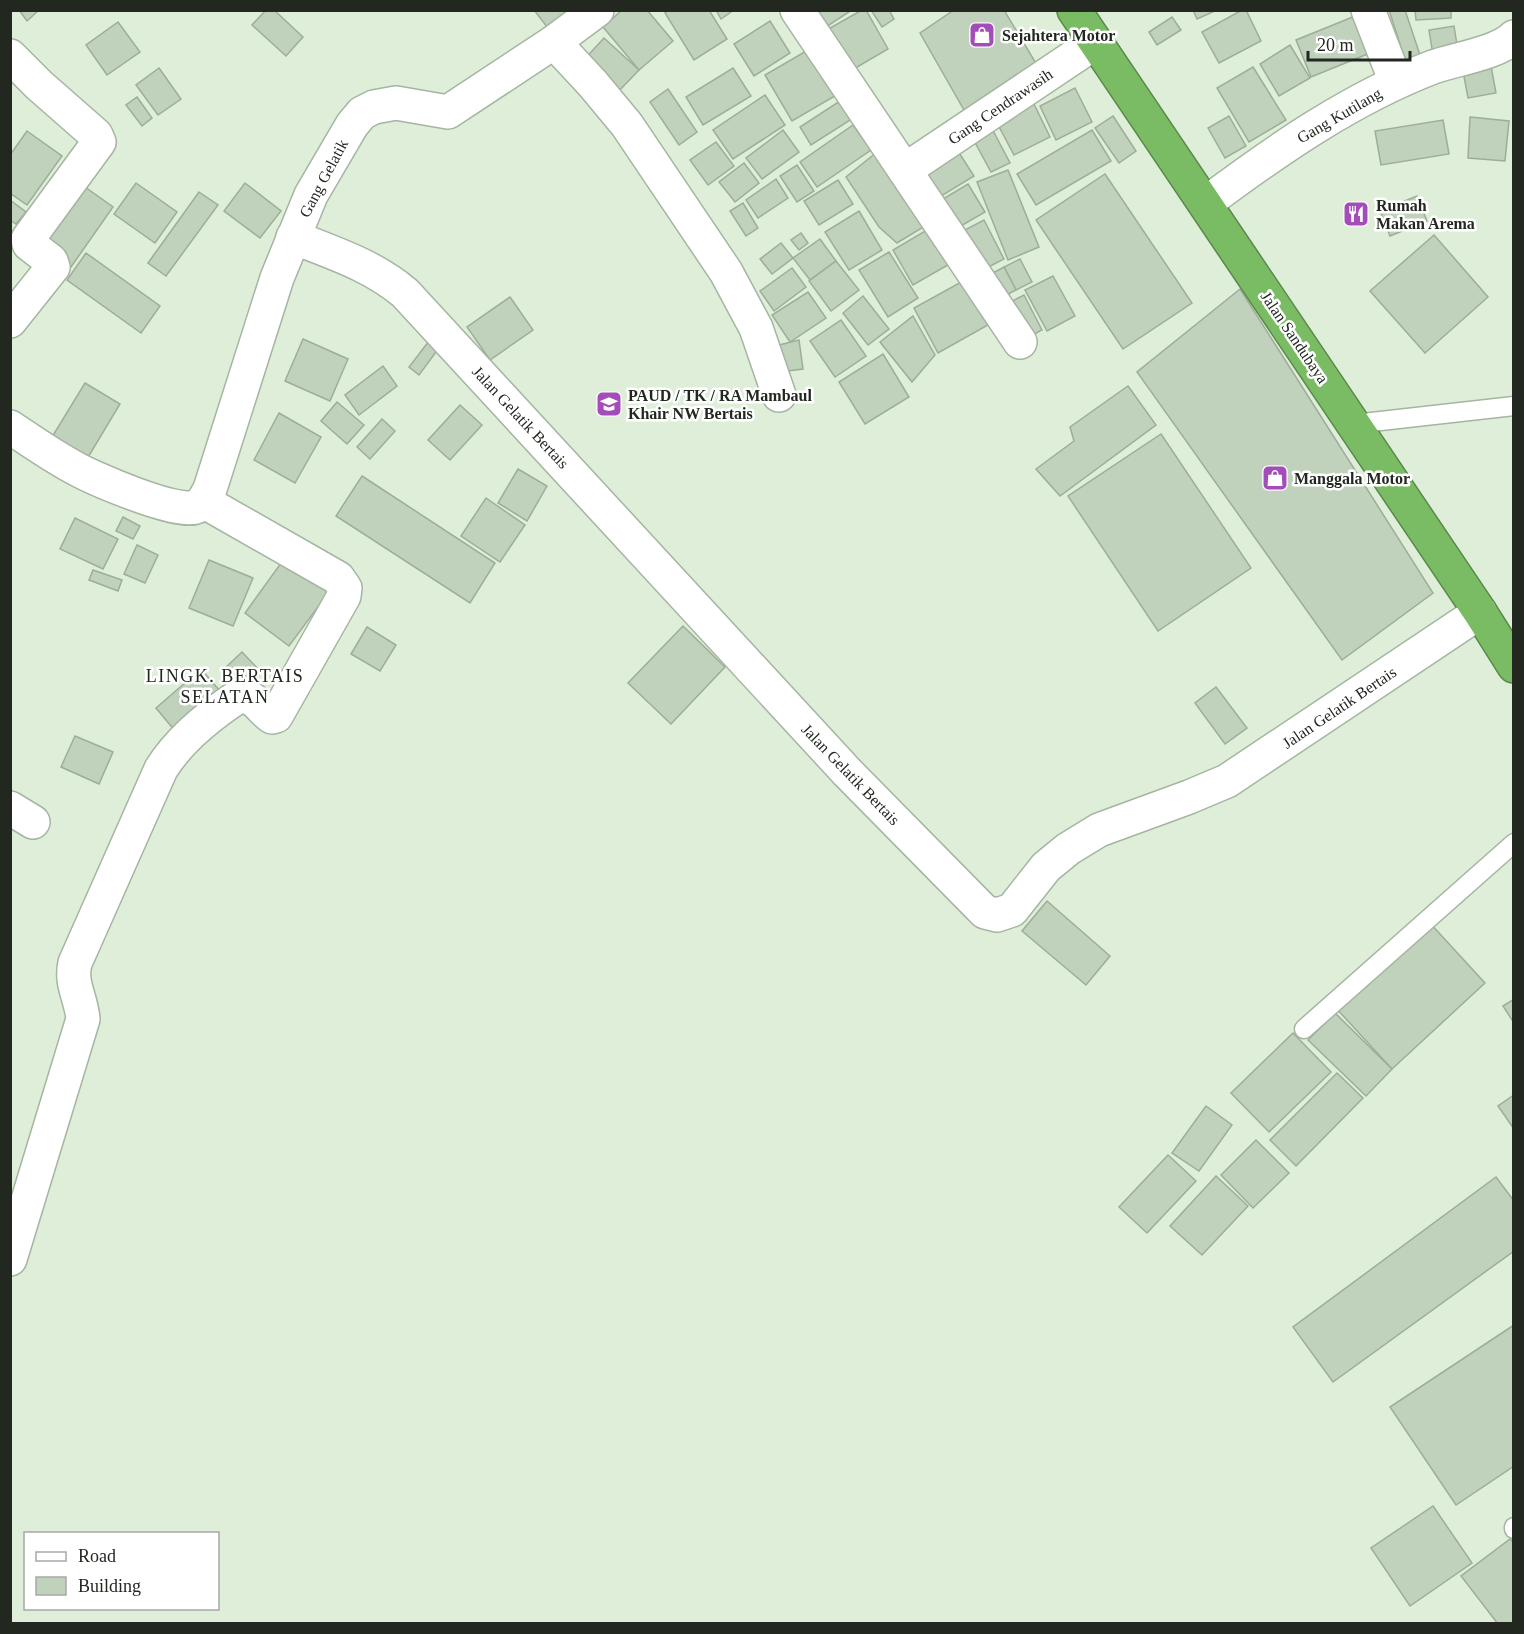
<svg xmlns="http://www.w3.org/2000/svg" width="1524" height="1634" viewBox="0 0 1524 1634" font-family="'Times New Roman',serif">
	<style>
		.building { fill: #c0d1bc; stroke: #9dad99; stroke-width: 1.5 }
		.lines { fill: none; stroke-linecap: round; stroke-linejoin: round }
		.lane-casing { stroke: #a5b5a1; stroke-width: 21 }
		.street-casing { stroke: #a5b5a1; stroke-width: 36 }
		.highway-casing { stroke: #5b884c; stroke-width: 36 }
		.lane { stroke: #fff; stroke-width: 18 }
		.street { stroke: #fff; stroke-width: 33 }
		.highway { stroke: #79bc64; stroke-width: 33 }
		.labels { text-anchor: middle; stroke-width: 5; stroke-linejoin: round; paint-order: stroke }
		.poi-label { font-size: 16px; font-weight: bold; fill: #222820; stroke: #fff; text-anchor: start }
		.street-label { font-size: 16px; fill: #222820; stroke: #fff }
		.neighbourhood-label { font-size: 18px; letter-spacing: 1.5px; fill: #222820; stroke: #fff }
	</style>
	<rect width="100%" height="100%" fill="#deeed9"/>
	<g class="building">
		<path d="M19,10H39L27,21Z"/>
		<path d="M266,10H274L303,37L286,56L252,25Z"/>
		<path d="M534,10H578L551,32Z"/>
		<path d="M622,10H647L673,41L639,70L603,27Z"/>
		<path d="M669,10H709L727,39L694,60L665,13Z"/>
		<path d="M716,10H734L721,19Z"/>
		<path d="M812,10H852L823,29Z"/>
		<path d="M862,10H866L888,49L847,73L823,32Z"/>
		<path d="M871,10H889L894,19L882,27Z"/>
		<path d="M954,10H1004L1040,70L968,117L920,33Z"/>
		<path d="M1193,10H1217L1197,19Z"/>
		<path d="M1242,10H1246L1261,41L1219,63L1202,32Z"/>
		<path d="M1389,10H1405L1422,61L1407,66Z"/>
		<path d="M1415,10H1451V18L1416,20Z"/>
		<path d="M1360,14L1375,51L1311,77L1296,40Z"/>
		<path d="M1172,17L1181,30L1157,45L1149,32Z"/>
		<path d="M770,21L790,53L754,76L734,44Z"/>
		<path d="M118,22L140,52L107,75L86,45Z"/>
		<path d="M1454,26L1458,51L1433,55L1429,30Z"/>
		<path d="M604,38L639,70L615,95L581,63Z"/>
		<path d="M1290,45L1310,78L1279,96L1260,64Z"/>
		<path d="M813,47L840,93L792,121L765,75Z"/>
		<path d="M1491,66L1496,93L1468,98L1463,71Z"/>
		<path d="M1253,67L1286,120L1249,142L1217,88Z"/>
		<path d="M159,68L181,99L158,115L136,85Z"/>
		<path d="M733,68L751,96L703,125L686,97Z"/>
		<path d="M1075,88L1092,122L1056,140L1040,106Z"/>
		<path d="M668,89L697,132L679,145L650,102Z"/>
		<path d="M765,95L785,125L733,159L713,130Z"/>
		<path d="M137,97L152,118L142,126L126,105Z"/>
		<path d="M846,97L858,115L811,145L800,127Z"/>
		<path d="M1032,100L1050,137L1014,155L995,119Z"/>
		<path d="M1113,116L1136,151L1119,163L1095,128Z"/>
		<path d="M1229,116L1246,146L1225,158L1208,128Z"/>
		<path d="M1470,117L1509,121L1505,161L1468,158Z"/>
		<path d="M1443,120L1449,154L1381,165L1375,131Z"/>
		<path d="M989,123L1010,163L991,172L972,137Z"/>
		<path d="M853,125L871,150L817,187L800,162Z"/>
		<path d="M783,130L799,152L762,179L746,158Z"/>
		<path d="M1092,130L1111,161L1036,205L1017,174Z"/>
		<path d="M27,131L62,156L27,205L10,193V155Z"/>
		<path d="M716,142L734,166L708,185L690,160Z"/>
		<path d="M954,145L974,176L938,198L919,167Z"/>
		<path d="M877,152L925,226L897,243L879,227L846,177Z"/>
		<path d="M744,163L759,183L735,202L719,182Z"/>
		<path d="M797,165L814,191L797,202L780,176Z"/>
		<path d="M1008,170L1039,247L1008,260L977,182Z"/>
		<path d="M1105,174L1192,303L1123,349L1036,220Z"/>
		<path d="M776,179L788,198L758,218L746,200Z"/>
		<path d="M838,180L853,204L819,225L804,201Z"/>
		<path d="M136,183L177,212L155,243L114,214Z"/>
		<path d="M245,183L281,211L260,238L224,211Z"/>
		<path d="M968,184L985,212L954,230L938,202Z"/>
		<path d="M85,187L113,207L71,267L43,247Z"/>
		<path d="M199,192L218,205L166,276L148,263Z"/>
		<path d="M1417,196L1427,221L1390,236L1380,211Z"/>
		<path d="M10,200L26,212L16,224L10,220Z"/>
		<path d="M743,203L758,228L746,236L730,211Z"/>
		<path d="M859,211L882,250L849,270L825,232Z"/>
		<path d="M984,220L1004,259L979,272L959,233Z"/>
		<path d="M932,227L953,262L913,285L893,250Z"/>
		<path d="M801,233L808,243L799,250L791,240Z"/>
		<path d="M1434,235L1488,297L1425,353L1370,291Z"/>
		<path d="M820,239L836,261L810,280L793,258Z"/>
		<path d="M781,243L793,258L772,274L760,259Z"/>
		<path d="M889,252L918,298L888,317L859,270Z"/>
		<path d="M86,253L160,306L141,333L67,280Z"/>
		<path d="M1020,259L1032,282L1016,290L1004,267Z"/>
		<path d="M836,261L859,290L831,311L809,281Z"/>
		<path d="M1004,267L1016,290L999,299L987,276Z"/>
		<path d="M792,268L806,287L774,311L760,291Z"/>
		<path d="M1053,276L1075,316L1047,331L1025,290Z"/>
		<path d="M963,281L988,325L938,353L914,308Z"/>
		<path d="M1240,289L1433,593L1342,660L1137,372Z"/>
		<path d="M808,292L826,318L790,342L772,315Z"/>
		<path d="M1024,295L1042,330L1023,340L1005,305Z"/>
		<path d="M863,296L889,329L868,345L843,313Z"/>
		<path d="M510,297L533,330L490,360L467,327Z"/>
		<path d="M913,316L935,355L912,382L880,342Z"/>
		<path d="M841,320L866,356L835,377L810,341Z"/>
		<path d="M432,337L442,344L419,375L409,367Z"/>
		<path d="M303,339L348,359L330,401L285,381Z"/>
		<path d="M799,340L803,369L780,372L775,346Z"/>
		<path d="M883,354L909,397L865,424L839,382Z"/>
		<path d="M383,366L397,386L359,415L345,395Z"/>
		<path d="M85,383L120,404L87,459L52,437Z"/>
		<path d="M1128,386L1156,425L1060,496L1036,469L1074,441L1070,427Z"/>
		<path d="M337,402L364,425L347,444L321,421Z"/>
		<path d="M460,405L482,425L450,460L428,440Z"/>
		<path d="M279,413L321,437L295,483L254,460Z"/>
		<path d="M382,419L395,431L370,459L357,447Z"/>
		<path d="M1161,434L1251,568L1158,631L1068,496Z"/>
		<path d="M518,469L547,486L527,521L498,503Z"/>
		<path d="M362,476L495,563L470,603L336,516Z"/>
		<path d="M486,498L525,525L500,562L461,536Z"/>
		<path d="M123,517L140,526L133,539L116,531Z"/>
		<path d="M75,518L118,539L103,569L60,549Z"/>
		<path d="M137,545L158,555L145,583L124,574Z"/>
		<path d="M284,559L329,592L289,646L245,613Z"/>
		<path d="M209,560L253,578L233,626L189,608Z"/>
		<path d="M93,570L122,580L118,591L89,580Z"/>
		<path d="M683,626L725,667L671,724L628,683Z"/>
		<path d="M367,627L396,645L380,671L351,654Z"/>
		<path d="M242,652L261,672L244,689L224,669Z"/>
		<path d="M201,669L226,698L180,737L156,708Z"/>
		<path d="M1216,687L1247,728L1225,744L1195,703Z"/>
		<path d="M75,736L113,752L99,784L61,767Z"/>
		<path d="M1047,901L1110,956L1086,985L1022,931Z"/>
		<path d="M1428,921L1485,983L1392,1069L1335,1007Z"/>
		<path d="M1514,999V1023L1503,1006Z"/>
		<path d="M1335,1013L1392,1069L1366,1096L1308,1040Z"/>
		<path d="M1293,1033L1331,1072L1269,1132L1231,1093Z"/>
		<path d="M1337,1073L1363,1098L1296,1166L1270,1140Z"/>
		<path d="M1514,1095V1129L1498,1106Z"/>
		<path d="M1206,1106L1232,1125L1199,1171L1172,1153Z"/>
		<path d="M1256,1140L1289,1173L1253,1208L1221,1175Z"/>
		<path d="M1168,1155L1196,1181L1147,1233L1119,1207Z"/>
		<path d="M1216,1176L1248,1206L1202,1255L1170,1226Z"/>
		<path d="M1496,1177L1514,1201V1251L1333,1382L1293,1327Z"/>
		<path d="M1514,1325V1466L1456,1505L1390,1407Z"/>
		<path d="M1433,1506L1472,1563L1410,1606L1371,1548Z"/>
		<path d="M1510,1539L1514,1543V1624H1498L1461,1576Z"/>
	</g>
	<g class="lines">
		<g class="lane-casing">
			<g id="lane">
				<path d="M1354,424L1514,406"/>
				<path d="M1304,1029L1514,843"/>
				<path d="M1514,1527V1529"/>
			</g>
		</g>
		<g class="street-casing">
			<g id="street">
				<path d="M797,10L1020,342"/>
				<path d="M1368,10L1396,82"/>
				<path d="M554,42L593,84L627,125L726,272L756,328L779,395"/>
				<path d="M10,56L39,85L96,135L99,142L28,239L29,244L51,261L53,267L10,321"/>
				<path d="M905,170L1096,42"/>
				<path d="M1206,203C1277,150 1350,99 1433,67C1456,59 1498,53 1514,37"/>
				<path d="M293,237C333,253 372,265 405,293L847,772L979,906L985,912L997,915L1012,910L1046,867L1068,849L1099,830L1189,797L1227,781L1480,612"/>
				<path d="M10,427C31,441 51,455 73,467C92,478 178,515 196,507C203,504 206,496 210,489L277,278L311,195L352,125L362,113L374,107L396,103L448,112L554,42L597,10"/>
				<path d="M10,808L33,822"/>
				<path d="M10,1259L83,1019C81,997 70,984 75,963L161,769C179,740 210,715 239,696C255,695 261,710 272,717L276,716L344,596L345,588L338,578L203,501"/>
			</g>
		</g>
		<g class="highway-casing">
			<path id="highway" d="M1074,10L1480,612L1514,666"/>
		</g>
		<use href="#lane" class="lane"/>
		<use href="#street" class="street"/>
		<use href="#highway" class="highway"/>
	</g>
	<defs>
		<g id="shop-square" transform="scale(1.35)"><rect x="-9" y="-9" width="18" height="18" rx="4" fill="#a34cba" stroke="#fff"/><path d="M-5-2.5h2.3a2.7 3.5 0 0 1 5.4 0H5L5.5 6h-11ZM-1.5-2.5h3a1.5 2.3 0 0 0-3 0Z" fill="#fff"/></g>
		<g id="restaurant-square" transform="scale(1.35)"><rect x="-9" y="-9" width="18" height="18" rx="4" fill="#a34cba" stroke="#fff"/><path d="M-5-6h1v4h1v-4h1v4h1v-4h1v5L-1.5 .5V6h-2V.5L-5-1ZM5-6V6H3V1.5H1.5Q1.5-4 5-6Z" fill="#fff"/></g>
		<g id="school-square" transform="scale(1.35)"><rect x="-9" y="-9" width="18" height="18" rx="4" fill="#a34cba" stroke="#fff"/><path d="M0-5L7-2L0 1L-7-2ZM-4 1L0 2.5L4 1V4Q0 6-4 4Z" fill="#fff"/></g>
	</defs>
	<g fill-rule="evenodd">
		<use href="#shop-square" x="982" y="35"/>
		<use href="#restaurant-square" x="1356" y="214"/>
		<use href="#school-square" x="609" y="404"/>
		<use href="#shop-square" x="1275" y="478"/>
	</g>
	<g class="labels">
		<g class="poi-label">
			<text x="1002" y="41">Sejahtera Motor</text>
			<text x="1376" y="211">Rumah<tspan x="1376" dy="18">Makan Arema</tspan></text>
			<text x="628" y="401">PAUD / TK / RA Mambaul<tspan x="628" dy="18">Khair NW Bertais</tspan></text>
			<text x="1294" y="484">Manggala Motor</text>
		</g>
		<g class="street-label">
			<text transform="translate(1000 106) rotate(-34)" y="6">Gang Cendrawasih</text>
			<text transform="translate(1339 115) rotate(-30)" y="6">Gang Kutilang</text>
			<text transform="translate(323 178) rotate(-62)" y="6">Gang Gelatik</text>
			<text transform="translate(1295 337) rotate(56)" y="6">Jalan Sandubaya</text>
			<text transform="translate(521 417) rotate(47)" y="6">Jalan Gelatik Bertais</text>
			<text transform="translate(1339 707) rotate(-34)" y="6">Jalan Gelatik Bertais</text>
			<text transform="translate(851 774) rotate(46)" y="6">Jalan Gelatik Bertais</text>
		</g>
		<g class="neighbourhood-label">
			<text x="225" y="682">LINGK. BERTAIS<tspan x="225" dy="21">SELATAN</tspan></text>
		</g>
	</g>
	<rect width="1524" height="1634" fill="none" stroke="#222820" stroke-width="24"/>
	<rect x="24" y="1532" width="195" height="78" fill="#ffffff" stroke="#a7a9a6" stroke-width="1.5"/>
	<rect x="36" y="1552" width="30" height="9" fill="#ffffff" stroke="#a7a9a6" stroke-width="1.5"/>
	<text x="78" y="1562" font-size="18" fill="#222820">Road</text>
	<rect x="36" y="1577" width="30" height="18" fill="#c0d1bc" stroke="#a7a9a6" stroke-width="1.5"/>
	<text x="78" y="1592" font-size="18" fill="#222820">Building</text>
	<path d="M1308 51v9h102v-9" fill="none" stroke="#222820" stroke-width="3"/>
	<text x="1317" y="51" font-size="18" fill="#222820" stroke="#ffffff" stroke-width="4.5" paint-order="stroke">20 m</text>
</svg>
